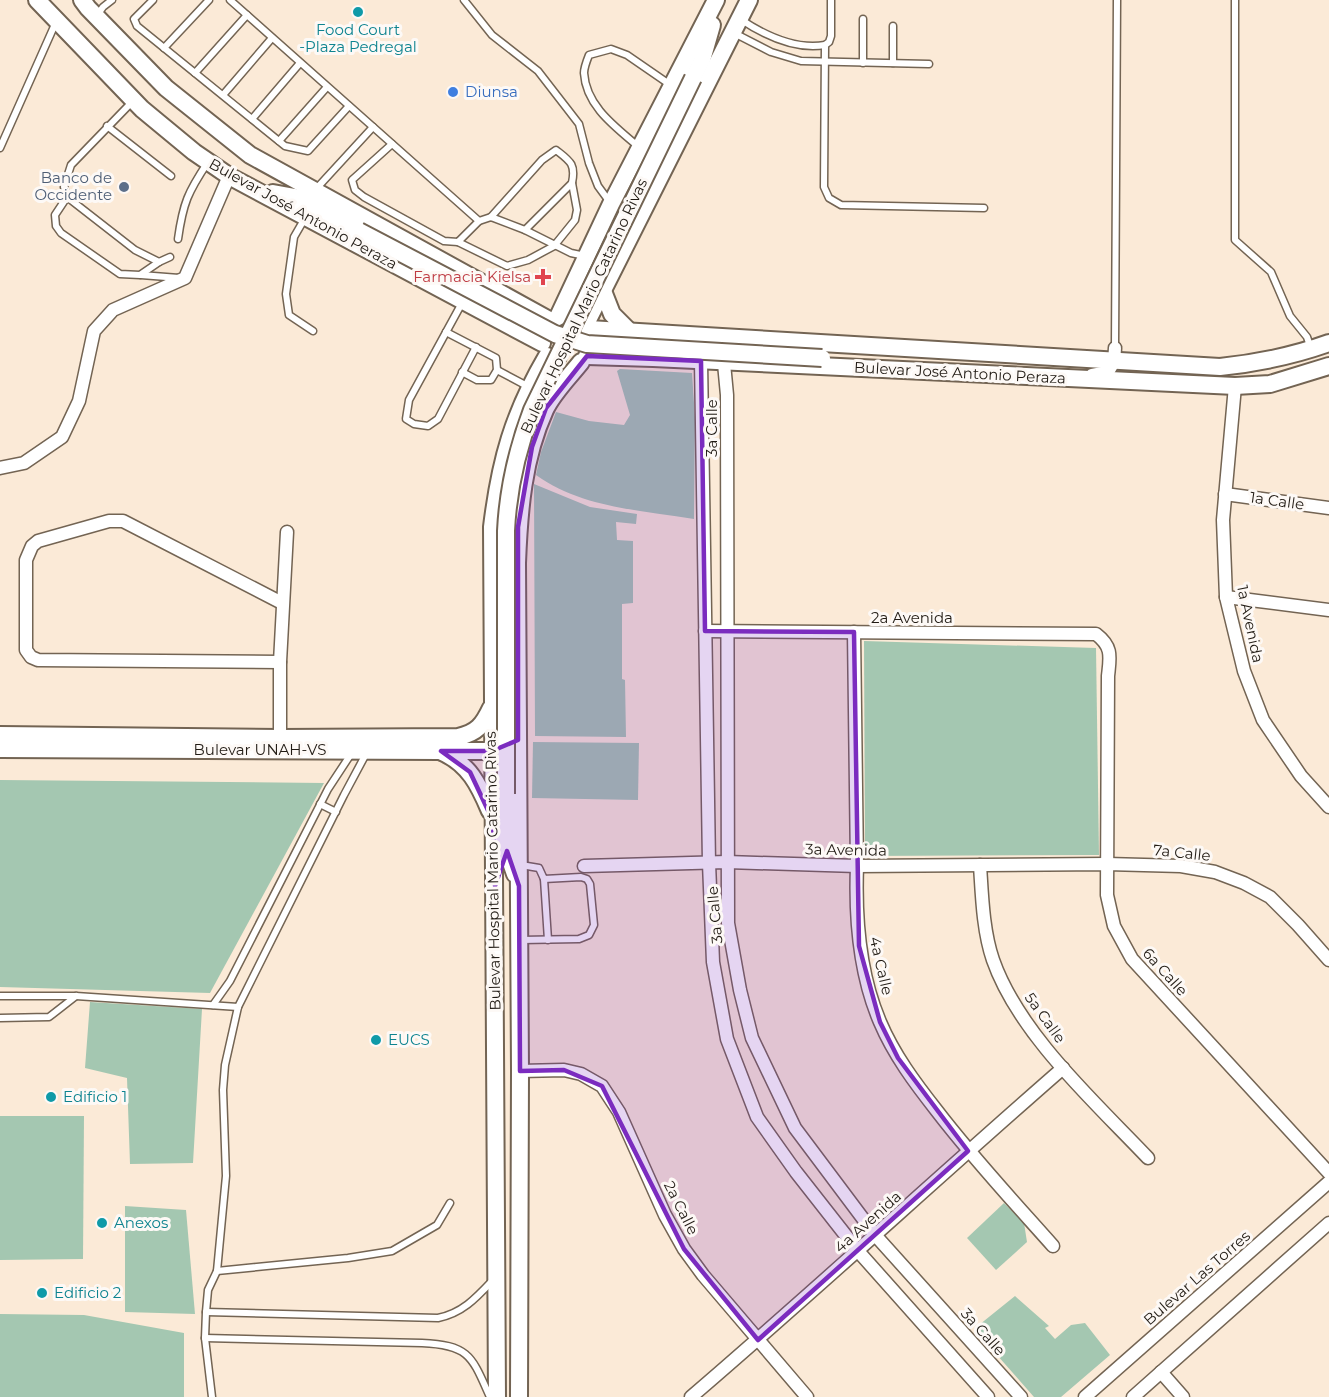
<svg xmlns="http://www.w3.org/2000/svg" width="1329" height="1397" viewBox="0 0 1329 1397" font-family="Montserrat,sans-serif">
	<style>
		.green { fill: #a4c7b1 }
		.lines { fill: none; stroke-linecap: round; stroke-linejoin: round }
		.lane-casing { stroke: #736453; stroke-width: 9 }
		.street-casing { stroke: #736453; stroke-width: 15 }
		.secondary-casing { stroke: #736453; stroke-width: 20 }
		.lane { stroke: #fff; stroke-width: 6 }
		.street { stroke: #fff; stroke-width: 12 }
		.secondary { stroke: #fff; stroke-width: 16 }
		.secondary-bridge-casing { stroke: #736453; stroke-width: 20; stroke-linecap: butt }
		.secondary-bridge { stroke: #fff; stroke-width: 16 }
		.marked { fill: #7b2cbf; fill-opacity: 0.2; stroke: #7b2cbf; stroke-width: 4.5; stroke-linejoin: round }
		.culture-dot { fill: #0f9aa8; stroke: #fdf9f6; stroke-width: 2 }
		.shop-dot { fill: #3f7fe0; stroke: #fdf9f6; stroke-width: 2 }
		.service-dot { fill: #5c6f8a; stroke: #fdf9f6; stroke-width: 2 }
		.health-dot { fill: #e0444e; stroke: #fdf9f6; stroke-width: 2 }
		.labels { text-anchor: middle; stroke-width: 6; stroke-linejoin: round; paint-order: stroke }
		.culture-label { font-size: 15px; fill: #0d838f; stroke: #fdf9f6; text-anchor: start }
		.shop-label { font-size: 15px; fill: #366cbe; stroke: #fdf9f6; text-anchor: start }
		.service-label { font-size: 15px; fill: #4e5e75; stroke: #fdf9f6; text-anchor: end }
		.street-label { font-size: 15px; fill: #211b14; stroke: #fdf9f6 }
		.health-label { font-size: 15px; fill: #be3a42; stroke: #fdf9f6; text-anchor: end }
	</style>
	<rect width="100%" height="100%" fill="#fbead7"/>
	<g class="green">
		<path d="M620,369L692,373L695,418L694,519C640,510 582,508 536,475L541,452L556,412L589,421L624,425L630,415L617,371Z"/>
		<path d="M534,484L590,507L637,514L636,524L616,522L617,540L633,541V603L622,604V679L625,680L626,737L535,736Z"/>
		<path d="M864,641L1096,648L1099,855L865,856Z"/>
		<path d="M533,742L639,743L638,800L532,798Z"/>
		<path d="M0,780L324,783L210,993L0,987Z"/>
		<path d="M90,1002L202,1009L193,1163L130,1164L127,1078L85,1068Z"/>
		<path d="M0,1116H84L83,1259L0,1260Z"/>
		<path d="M1004,1203L1024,1223L1027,1242L996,1270L967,1238Z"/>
		<path d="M125,1206L186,1210L195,1314L125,1312Z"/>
		<path d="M1015,1296L1049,1326L1045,1328L1055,1339L1071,1325L1085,1323L1110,1355L1061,1397H1034L974,1329Z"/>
		<path d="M0,1314L84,1315L184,1333V1397H0Z"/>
	</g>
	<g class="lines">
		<g class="lane-casing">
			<g id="lane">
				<path d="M153,0L134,19L137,26L285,146L308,151L349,106"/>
				<path d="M230,0L479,221L491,217L525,230L571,253L585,256"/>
				<path d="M464,0L492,35L538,71L579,124L589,163L598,186L609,201"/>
				<path d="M1235,0V240L1271,272L1290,316L1307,337L1311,349"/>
				<path d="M98,14L103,7L112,0"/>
				<path d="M740,19C764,35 796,50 825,45L829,42L831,36V0"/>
				<path d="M863,19V63"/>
				<path d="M734,33L771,52L801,61L929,64"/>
				<path d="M825,45L824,187L829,198L841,205L984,208"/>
				<path d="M164,48L209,0"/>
				<path d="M893,63V26"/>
				<path d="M195,73L247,15"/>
				<path d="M223,95L272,38"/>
				<path d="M133,101L71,165L64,187L67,197L135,250L159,262L170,257"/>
				<path d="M252,119L300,63"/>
				<path d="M107,126L171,176"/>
				<path d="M279,141L327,87"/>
				<path d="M392,144L352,180L355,190L364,197L444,241L458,242L479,221"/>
				<path d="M0,148L56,22"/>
				<path d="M640,148C617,128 586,107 584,73C584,68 587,60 589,55L611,49L627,55L672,86"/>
				<path d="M316,189L373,127"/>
				<path d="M67,197L55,215L56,226L61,233L120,274L140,275L159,262"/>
				<path d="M491,217L542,160L556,150C570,161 576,164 572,183L525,230"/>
				<path d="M305,218L294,237L286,294L289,315L313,331"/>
				<path d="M178,239C183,203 188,192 208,162"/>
				<path d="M458,242L507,266L528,260L554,246L575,220L577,210L572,183"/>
				<path d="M141,275L179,278"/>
				<path d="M462,303L409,400L406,419L414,424L428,426L438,419L476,347"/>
				<path d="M446,332L496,358L497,370L491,380H477L462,372"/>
				<path d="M1115,348L1117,0"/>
				<path d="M497,370L529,387"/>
				<path d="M320,804L336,812"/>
				<path d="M544,879L548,940"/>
				<path d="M521,940L579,939L589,935L594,925L590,884L587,879L581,877L544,879L539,868L521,865"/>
				<path d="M0,996H76L238,1007"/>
				<path d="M213,1005L230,981L328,789L351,754"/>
				<path d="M0,1018L49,1017L76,996"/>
				<path d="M217,1271L348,1258L392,1251L437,1225L450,1203"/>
				<path d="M206,1312L438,1318C463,1313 477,1297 494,1279"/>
				<path d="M205,1338L422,1343C470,1345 472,1357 490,1397"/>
				<path d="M212,1397L205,1338L206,1312L208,1290L217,1271L226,1176L223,1090L225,1065L238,1007L344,795L367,752"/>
			</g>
		</g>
		<g class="street-casing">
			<g id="street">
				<path d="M723,353L727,395L728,923L740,990L752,1038L795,1128L876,1236L1021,1397"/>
				<path d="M701,361L709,863L713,962L727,1039L757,1117L796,1172L858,1251L988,1397"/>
				<path d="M1092,375L1108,372L1114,362L1115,348"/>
				<path d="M1235,386L1223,520L1226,597L1244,671L1263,720L1301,776L1329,807"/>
				<path d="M0,468L24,463L62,437L79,401L94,331L113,310L185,278L229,176"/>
				<path d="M1225,494L1329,508"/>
				<path d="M1226,597L1329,610"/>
				<path d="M705,631L1096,634C1113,647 1110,657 1108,676L1107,895L1114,926L1132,959L1329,1173"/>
				<path d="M854,632L857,866C855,918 859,973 880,1022C894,1055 915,1083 937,1111C973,1158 1013,1201 1053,1246"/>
				<path d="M280,662L38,660L31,657L26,650V560L32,546L38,541L109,521H123L282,603"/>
				<path d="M280,738V662L287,532"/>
				<path d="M980,865C982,896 983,931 993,960C1019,1034 1095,1102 1148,1158"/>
				<path d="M584,866L727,862L857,866L1107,864L1181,866L1215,872L1244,883L1270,897L1298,925L1329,960"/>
				<path d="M520,1071L564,1070L581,1074L602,1086L619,1112L665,1215L684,1249L703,1275L807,1397"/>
				<path d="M1161,1372L1183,1397"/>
				<path d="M691,1397C817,1289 938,1177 1063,1068"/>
				<path d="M1085,1397L1329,1182"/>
				<path d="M1133,1397L1329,1223"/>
			</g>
		</g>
		<g class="secondary-casing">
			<g id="secondary">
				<path d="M37,0L142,109L194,152L229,176L542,343"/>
				<path d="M82,0L88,8L166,88L250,155L551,321"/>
				<path d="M693,78L702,60L712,25"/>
				<path d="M273,193L295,197L359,231"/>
				<path d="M603,291L612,314L631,333"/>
				<path d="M558,317L611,204L716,0"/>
				<path d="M586,324L749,0"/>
				<path d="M589,329L1220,367C1258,363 1293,356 1329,343"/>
				<path d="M587,356L653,358L1235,386L1270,384L1329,366"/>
				<path d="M0,735L280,738L458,737C477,733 483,725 491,708"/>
				<path d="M0,749L441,751H492L501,747"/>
				<path d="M442,752C469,764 479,785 490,811"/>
				<path d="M506,794L507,851L515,874"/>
				<path d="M497,1397L492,527C500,461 513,414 547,356"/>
				<path d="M519,1397L520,1071L517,563C519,511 523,458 545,410C552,394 570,376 581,362"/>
			</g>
		</g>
		<use href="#lane" class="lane"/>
		<use href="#street" class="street"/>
		<use href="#secondary" class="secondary"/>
		<g class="secondary-bridge-casing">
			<g id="secondary-bridge">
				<path d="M359,231L555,334L587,344L822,358"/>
				<path d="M506,794V531C508,488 517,450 532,410L693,78"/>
			</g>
		</g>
		<use href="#secondary-bridge" class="secondary-bridge"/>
	</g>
	<path class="marked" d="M587,356L701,361L705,631L854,632L859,946L880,1022L898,1058L968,1151L758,1340L684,1249L602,1086L564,1070L520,1071L519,886L507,851L495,886L493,821L470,772L441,751H492L518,740V527L532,447L546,408Z"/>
	<g class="culture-dot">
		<circle cx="358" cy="12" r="6"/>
		<circle cx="376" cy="1040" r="6"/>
		<circle cx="51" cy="1097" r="6"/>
		<circle cx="102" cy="1223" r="6"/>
		<circle cx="42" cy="1293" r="6"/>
	</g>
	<circle class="shop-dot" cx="453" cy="92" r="6"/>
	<circle class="service-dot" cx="124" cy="187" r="6"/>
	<path class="health-dot" d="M540 268h6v6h6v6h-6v6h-6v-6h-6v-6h6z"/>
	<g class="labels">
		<g class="culture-label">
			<text x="358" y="35" text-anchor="middle">Food Court<tspan x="358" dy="17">-Plaza Pedregal</tspan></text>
			<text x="388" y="1045">EUCS</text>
			<text x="63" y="1102">Edificio 1</text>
			<text x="114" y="1228">Anexos</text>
			<text x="54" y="1298">Edificio 2</text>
		</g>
		<g class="shop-label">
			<text x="465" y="97">Diunsa</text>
		</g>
		<g class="service-label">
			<text x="112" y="183">Banco de<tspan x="112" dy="17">Occidente</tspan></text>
		</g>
		<g class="street-label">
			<text transform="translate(303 214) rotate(29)" y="5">Bulevar José Antonio Peraza</text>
			<text transform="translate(584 306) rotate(-65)" y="5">Bulevar Hospital Mario Catarino Rivas</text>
			<text transform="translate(960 373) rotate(3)" y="5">Bulevar José Antonio Peraza</text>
			<text transform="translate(712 428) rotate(-90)" y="5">3a Calle</text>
			<text transform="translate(1277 501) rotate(8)" y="5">1a Calle</text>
			<text x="912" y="623">2a Avenida</text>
			<text transform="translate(1250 624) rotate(78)" y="5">1a Avenida</text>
			<text x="260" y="755">Bulevar UNAH-VS</text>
			<text transform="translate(846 850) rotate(1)" y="5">3a Avenida</text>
			<text transform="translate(1182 853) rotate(6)" y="5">7a Calle</text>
			<text transform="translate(493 871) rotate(-91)" y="5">Bulevar Hospital Mario Catarino Rivas</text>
			<text transform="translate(715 915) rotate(-95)" y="5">3a Calle</text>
			<text transform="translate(881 966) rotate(77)" y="5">4a Calle</text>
			<text transform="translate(1165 972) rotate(48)" y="5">6a Calle</text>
			<text transform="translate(1045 1018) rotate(54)" y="5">5a Calle</text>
			<text transform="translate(681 1208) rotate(63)" y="5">2a Calle</text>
			<text transform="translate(868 1222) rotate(-42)" y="5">4a Avenida</text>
			<text transform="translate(1197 1278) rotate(-41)" y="5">Bulevar Las Torres</text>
			<text transform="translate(983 1332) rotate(48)" y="5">3a Calle</text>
		</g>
		<g class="health-label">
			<text x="531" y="282">Farmacia Kielsa</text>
		</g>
	</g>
</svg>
